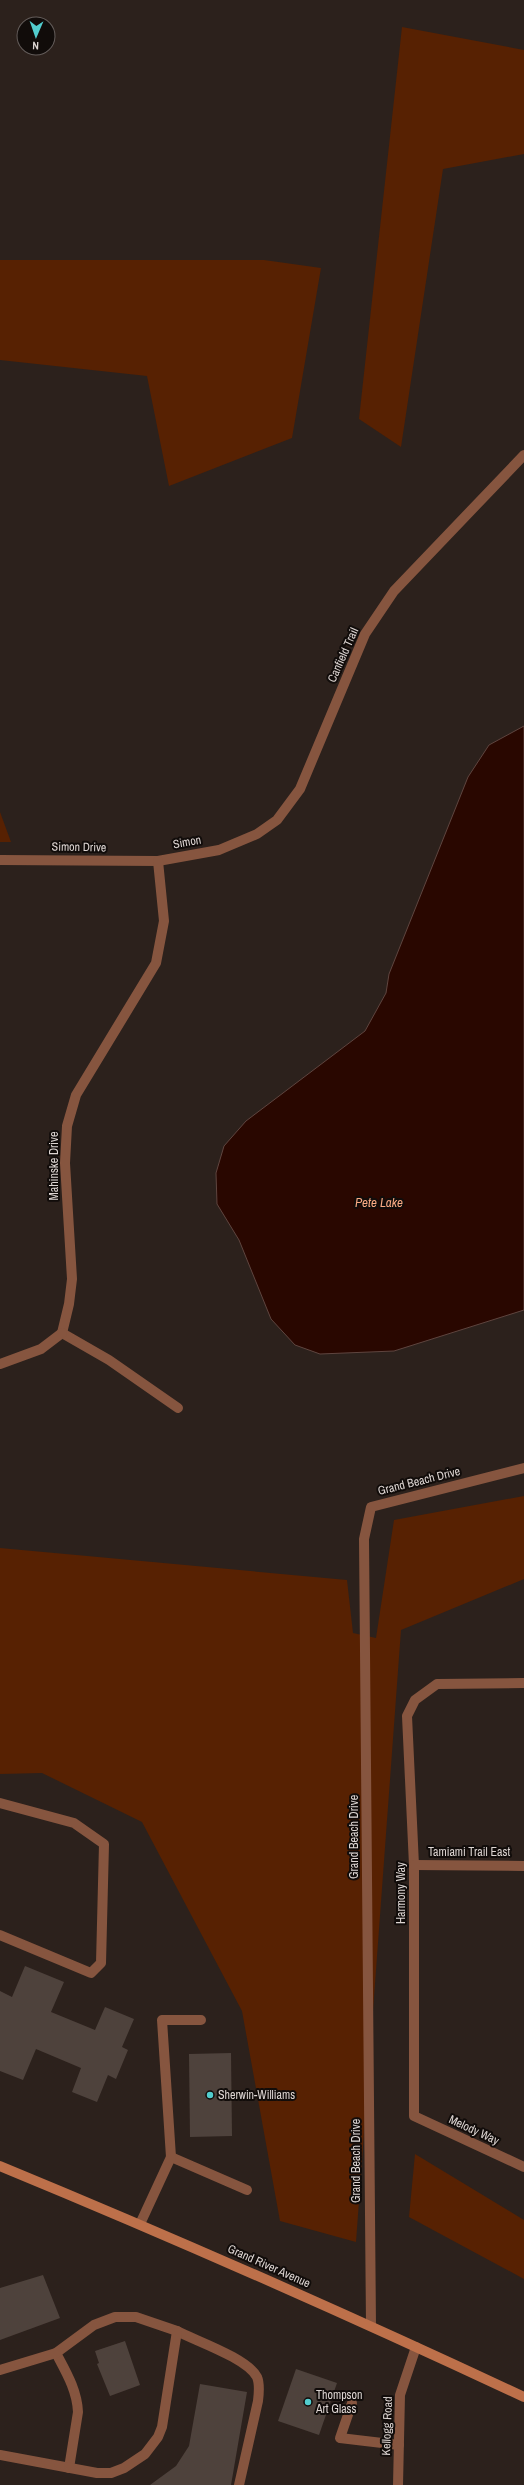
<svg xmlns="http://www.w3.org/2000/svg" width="524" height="2485" viewBox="0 0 524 2485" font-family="'Archivo Narrow',sans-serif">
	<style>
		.green { fill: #572102 }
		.water { fill: #290700; stroke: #5f453f }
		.building { fill: #4e423c }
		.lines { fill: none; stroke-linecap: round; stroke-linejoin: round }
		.service { stroke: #86553f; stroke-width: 10 }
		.minor { stroke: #86553f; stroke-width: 10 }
		.secondary { stroke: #bd704a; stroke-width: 10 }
		.poi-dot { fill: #52cdce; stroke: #110c0a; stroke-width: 1.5 }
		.labels { text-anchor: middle; stroke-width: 4; stroke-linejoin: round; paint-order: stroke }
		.street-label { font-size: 12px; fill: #ddd5d2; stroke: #110c0a }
		.poi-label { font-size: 12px; fill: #ddd5d2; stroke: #110c0a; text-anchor: start }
		.water-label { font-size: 13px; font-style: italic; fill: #f8a983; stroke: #110c0a }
	</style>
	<rect width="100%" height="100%" fill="#2c211c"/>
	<g class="green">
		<path d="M402,27L524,50V154L443,169L401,447L359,419Z"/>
		<path d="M0,260H264L321,268L292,438L169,486L147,376L0,360Z"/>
		<path d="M0,812L11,842H0Z"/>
		<path d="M524,1496V1579L401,1630L356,2242L280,2221L242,2011L142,1822L42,1773L0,1774V1548L347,1580L353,1633L376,1638L394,1520Z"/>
		<path d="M415,2154L524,2220V2279L409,2217Z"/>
	</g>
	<path class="water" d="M524,726V1310L394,1351L320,1354L295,1345L271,1319L239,1240L217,1204L216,1173L224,1146L246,1121L365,1031L386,993L389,974L468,777L489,745Z"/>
	<g class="building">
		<path d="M25,1966L64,1982L51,2012L95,2030L105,2007L134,2019L122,2047L128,2050L116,2079L108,2075L97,2102L72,2092L81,2068L36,2049L23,2080L0,2071V1991L12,1997Z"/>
		<path d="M231,2053L232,2136L190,2137L189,2054Z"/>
		<path d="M43,2275L60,2318L0,2340V2288Z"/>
		<path d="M125,2341L140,2385L110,2396L97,2364L99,2363L95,2351Z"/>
		<path d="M296,2369L337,2383L319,2435L278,2421Z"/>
		<path d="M200,2384L247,2392L231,2485H150L176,2466L189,2446Z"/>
	</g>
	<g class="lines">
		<g class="service">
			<path d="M0,1803L74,1823L104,1844L101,1963L91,1973L0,1935"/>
			<path d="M171,2157L247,2190"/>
			<path d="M140,2224L171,2157L162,2020H201"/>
			<path d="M177,2331C196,2341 247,2358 257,2377C260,2384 259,2393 258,2401L239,2485"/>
			<path d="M56,2353C66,2372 77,2390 78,2412L69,2468"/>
			<path d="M0,2370L56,2353L94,2325L115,2317H136L177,2331L162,2427L158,2437L145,2454L124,2468L111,2473H97L0,2455"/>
			<path d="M352,2403L340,2438L399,2445"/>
		</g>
		<g class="minor">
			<path d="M0,860L158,861L219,850L257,834L277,820L300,789L365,634L394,591L524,455"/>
			<path d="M62,1333L69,1304L72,1279L65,1163L67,1126L76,1095L156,963L164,921L158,861"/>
			<path d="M62,1333L109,1360L178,1408"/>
			<path d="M0,1364L41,1349L62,1333"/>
			<path d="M524,1683L437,1684L415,1700L407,1716L414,1865V2116L524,2167"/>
			<path d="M414,1865L524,1866"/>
			<path d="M371,2326L364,1539L371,1507L524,1468"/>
			<path d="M398,2485L400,2395L416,2347"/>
		</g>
		<path class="secondary" d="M0,2166C177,2239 351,2316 524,2397"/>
	</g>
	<g class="poi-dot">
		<circle cx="210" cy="2095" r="4"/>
		<circle cx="308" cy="2402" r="4"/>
	</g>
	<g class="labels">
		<g class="street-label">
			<text transform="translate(343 655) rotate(-66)" y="4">Canfield Trail</text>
			<text transform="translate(187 842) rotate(-10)" y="4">Simon</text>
			<text transform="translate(79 847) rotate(1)" y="4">Simon Drive</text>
			<text transform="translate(54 1166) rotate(-90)" y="4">Mahinske Drive</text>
			<text transform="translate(419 1481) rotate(-14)" y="4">Grand Beach Drive</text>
			<text transform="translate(354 1837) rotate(-90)" y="4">Grand Beach Drive</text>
			<text x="469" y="1856">Tamiami Trail East</text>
			<text transform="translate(401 1893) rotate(-90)" y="4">Harmony Way</text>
			<text transform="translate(474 2130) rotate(25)" y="4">Melody Way</text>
			<text transform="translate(356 2161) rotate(-90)" y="4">Grand Beach Drive</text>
			<text transform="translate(269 2266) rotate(24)" y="4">Grand River Avenue</text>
			<text transform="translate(387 2426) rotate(-88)" y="4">Kellogg Road</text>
		</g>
		<g class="poi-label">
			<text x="218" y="2099">Sherwin-Williams</text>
			<text x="316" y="2399">Thompson<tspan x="316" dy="14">Art Glass</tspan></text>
		</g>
		<g class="water-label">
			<text x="379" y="1207">Pete Lake</text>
		</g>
	</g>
	<g transform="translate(36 36) rotate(182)"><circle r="19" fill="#110c0a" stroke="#635c5a"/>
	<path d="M0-3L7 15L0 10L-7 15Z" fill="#52cdce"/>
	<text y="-6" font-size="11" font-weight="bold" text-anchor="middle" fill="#ddd5d2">N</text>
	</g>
</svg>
